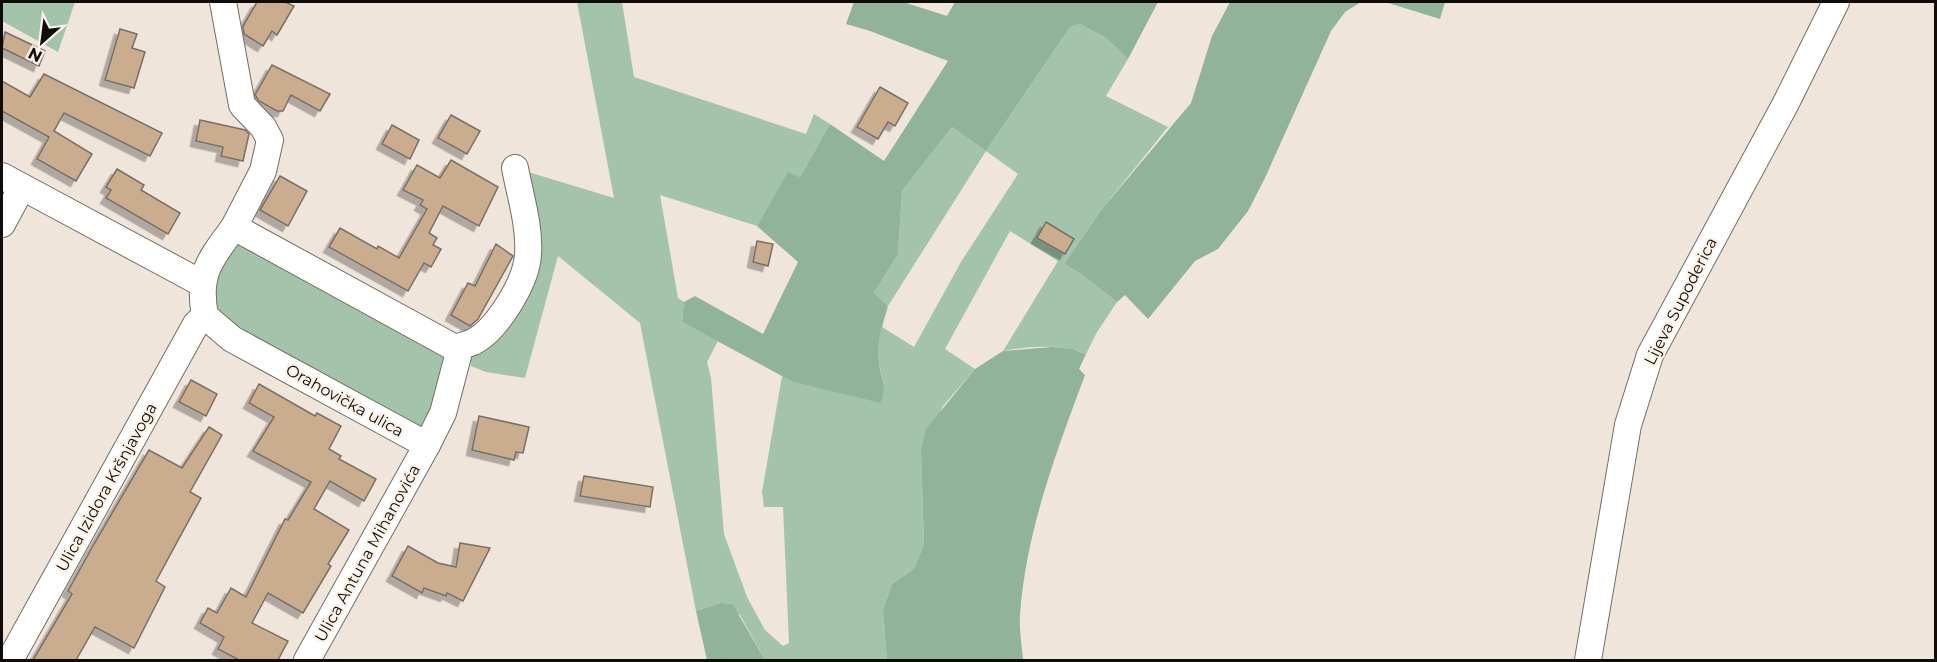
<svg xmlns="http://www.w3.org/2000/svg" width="1937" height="662" viewBox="0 0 1937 662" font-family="Montserrat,sans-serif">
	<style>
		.green { fill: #a3c4ab }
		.forest { fill: #90b399 }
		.building { fill: #caad8f; stroke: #786f65; stroke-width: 1.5; filter: url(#shadow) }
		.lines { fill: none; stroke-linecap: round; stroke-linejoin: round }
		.minor-casing { stroke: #756c62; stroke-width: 28 }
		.minor { stroke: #fff; stroke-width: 26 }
		.labels { text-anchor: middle; stroke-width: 4.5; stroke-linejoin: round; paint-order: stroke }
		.street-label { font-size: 16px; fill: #0f0b08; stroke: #fdf2e7 }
	</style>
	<defs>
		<filter id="shadow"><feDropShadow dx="-5.5" dy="5.5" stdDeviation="0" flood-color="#0004"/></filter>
	</defs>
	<rect width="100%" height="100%" fill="#f0e5da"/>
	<g class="green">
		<path d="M2,2H75L58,52L2,21Z"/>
		<path d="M577,2H622L634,77L806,134L814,114L830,124L800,177L788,173L757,226L660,195L678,298L684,302L682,322L718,341L707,362L711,378L724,534L747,597L765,630L783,646L789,643L783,507H764L762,492L782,376L793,382L881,402C888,382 881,380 879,361C877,349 879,338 882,327L914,347L961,262L1018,174L986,151L888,306L874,293L898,254L902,191L952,127L986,151L1070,27L1080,24L1106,38L1128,59L1106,96L1168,127L1102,209L1064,264L1081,274L1117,302L1097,332L1086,354C1060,344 1030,346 1003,351L1058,261L1010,231L945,349L975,369L943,406L921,451L924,544L914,569L892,584L883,610L887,660H765L740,615L720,603L696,611L640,323L558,256L525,378L486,372L471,366L470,353L526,268L515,168L614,198Z"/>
		<path d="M237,237L447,357L434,415L421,429L404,428L221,317C204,276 216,273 237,237Z"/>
	</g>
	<g class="forest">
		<path d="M854,2H903L947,16L955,2H1158L1128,59L1106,38L1080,24L1070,27L986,151L952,127L902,191L898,254L874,293L888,306C883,324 876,343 879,362C881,381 888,382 881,403L793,382L682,322L684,302L695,296L763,334L798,262L757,226L788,172L800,177L830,124L884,161L948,61L870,31L846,24Z"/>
		<path d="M1230,2H1361L1345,12L1331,31L1265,178L1248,211L1218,249L1195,261L1148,319L1125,295L1117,302L1081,274L1064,264L1102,209L1191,103L1212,36Z"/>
		<path d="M1385,2H1445L1440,19Z"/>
		<path d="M1052,347L1072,349L1086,354L1079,369L1085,375C1056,453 1026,531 1020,615C1019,629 1022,646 1023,660H887L883,610L892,584L914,569L924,544L921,451L926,429L975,369L1003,351Z"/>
		<path d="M720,603L733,605L765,660H707L696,611Z"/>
	</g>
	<g class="building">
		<path d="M257,2H285L294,6L277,35L272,31L263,46L244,34L243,26Z"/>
		<path d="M120,29L137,34L132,48L145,52L134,88L105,80Z"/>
		<path d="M5,32L45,51L39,66L2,48Z"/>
		<path d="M272,65L330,94L320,111L291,95L283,111H277L259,101L255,95Z"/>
		<path d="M44,74L162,133L150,156L64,113L54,131L92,154L76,181L37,159L49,137L2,111V81L30,97Z"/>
		<path d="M880,87L908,103L895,126L888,122L878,139L857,127Z"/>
		<path d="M451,115L480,131L467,154L438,138Z"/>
		<path d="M200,120L245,130L249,134L243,161L221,156L223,147L196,141Z"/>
		<path d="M392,125L419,140L410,159L382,144Z"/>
		<path d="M451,160L498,187L479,226L443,206L429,233L437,238L433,245L441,249L431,267L424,263L408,291L329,247L340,228L377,249L378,246L399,258L427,209L420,205L423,200L403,190L417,165L440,178Z"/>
		<path d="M117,169L144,185L141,190L180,213L168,234L106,198L111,190L106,187Z"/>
		<path d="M280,176L307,191L288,226L260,210Z"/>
		<path d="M1046,222L1074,239L1065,254L1037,238Z"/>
		<path d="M757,241L773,244L768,266L753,262Z"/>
		<path d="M496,244L513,256L478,319L470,326L451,315L468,283L475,286Z"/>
		<path d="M191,380L217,394L206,416L179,402Z"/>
		<path d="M259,384L315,416L317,413L341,426L329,449L341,456L339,459L376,479L364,501L330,481L314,509L349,530L328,564L331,566L303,613L268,593L252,623L288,641L278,660H239L218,649L224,637L200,623L208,608L217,613L231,588L246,597L285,519L288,520L311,482L253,451L274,417L249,403Z"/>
		<path d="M479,416L529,427L523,453L516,452L514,460L472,450Z"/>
		<path d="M209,427L222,435L190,492L201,498L156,581L165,587L134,648L95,627L76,660H33L72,594L68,591L94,544L149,450L182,468Z"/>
		<path d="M584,476L653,487L650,507L580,496Z"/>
		<path d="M460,543L490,548L463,601L447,593L446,596L424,588L422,593L392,576L408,546L438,563L456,567Z"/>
	</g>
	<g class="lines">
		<g class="minor-casing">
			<g id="minor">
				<path d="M223,2L242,105L263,127L270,140L263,171L234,227"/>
				<path d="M2,176L201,283"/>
				<path d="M2,224L22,187"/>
				<path d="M234,227L455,348L458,356L443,413L427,445L232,339L205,316C197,273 210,260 234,227Z"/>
				<path d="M455,348C461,346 468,344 473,342C497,330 527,281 528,254C530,226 520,195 515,168"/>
				<path d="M10,660L196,324L205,316"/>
				<path d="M307,660L427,445"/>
				<path d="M1588,660L1628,425L1650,355L1786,103L1836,2"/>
			</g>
		</g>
		<use href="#minor" class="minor"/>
	</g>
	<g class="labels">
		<g class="street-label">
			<text transform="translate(1680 301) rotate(-63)" y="6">Lijeva Supoderica</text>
			<text transform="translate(345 400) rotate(29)" y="6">Orahovička ulica</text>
			<text transform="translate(106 487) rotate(-61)" y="6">Ulica Izidora Kršnjavoga</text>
			<text transform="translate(367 553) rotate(-61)" y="6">Ulica Antuna Mihanovića</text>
		</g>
	</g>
	<rect width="1937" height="662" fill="none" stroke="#0f0b08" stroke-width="6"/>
	<g transform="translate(42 42) rotate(208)" stroke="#fdf2e7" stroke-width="4.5" paint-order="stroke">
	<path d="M0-4.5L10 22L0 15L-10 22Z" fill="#0f0b08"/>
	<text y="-9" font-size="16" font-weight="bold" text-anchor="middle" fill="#0f0b08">N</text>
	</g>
</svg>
